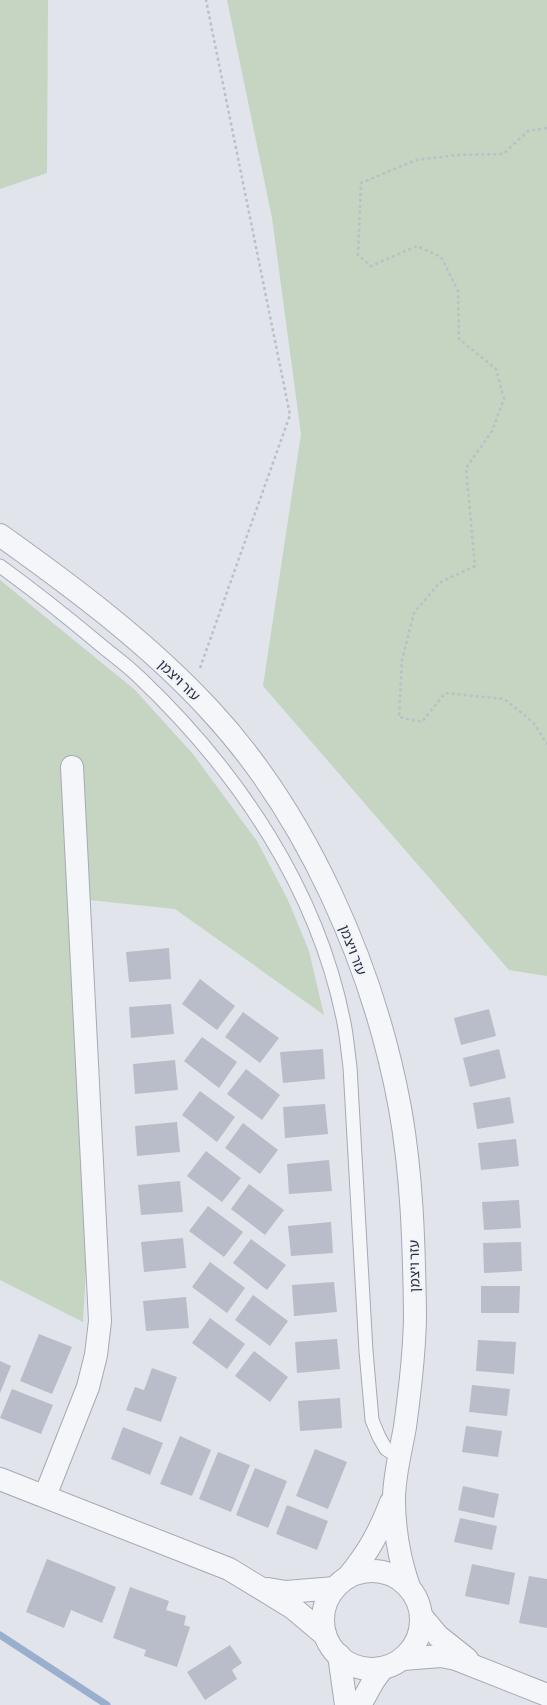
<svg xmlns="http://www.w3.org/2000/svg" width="547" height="1705" viewBox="0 0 547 1705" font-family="'Sofia Sans Condensed','Noto Sans Hebrew',sans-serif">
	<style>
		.green { fill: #c5d5c2 }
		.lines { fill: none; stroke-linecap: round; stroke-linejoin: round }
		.stream { stroke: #9aafce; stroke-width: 7 }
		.building { fill: #b8bdc9 }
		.service-casing { stroke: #a6aab6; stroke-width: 15 }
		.minor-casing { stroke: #a6aab6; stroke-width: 24 }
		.path { stroke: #bbbfc6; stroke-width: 2.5; stroke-dasharray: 3 3; stroke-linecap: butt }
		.service { stroke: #f4f6f9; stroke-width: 13 }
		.minor { stroke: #f4f6f9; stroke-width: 22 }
		.labels { text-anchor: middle; stroke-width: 3.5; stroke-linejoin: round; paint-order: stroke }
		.street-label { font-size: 14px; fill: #283044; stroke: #f1f3f8 }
	</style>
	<rect width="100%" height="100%" fill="#e1e4eb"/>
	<g class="green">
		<path d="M0,0H48L47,173L0,189Z"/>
		<path d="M227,0H547V976L509,970L263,686L301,434L272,218Z"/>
		<path d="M0,580L134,689L193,754L257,841L288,900L309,951L324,1015L175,909L70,898L86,1268L83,1322L0,1280Z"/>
	</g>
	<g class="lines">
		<path class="stream" d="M0,1635L107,1705"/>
	</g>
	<g class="building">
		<path d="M169,948L171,979L129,982L126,952Z"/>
		<path d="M200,979L235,1006L217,1030L182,1004Z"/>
		<path d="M171,1004L174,1034L131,1038L129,1007Z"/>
		<path d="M489,1009L496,1036L461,1045L454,1018Z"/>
		<path d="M243,1012L279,1038L260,1063L225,1037Z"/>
		<path d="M202,1037L237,1062L219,1088L184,1061Z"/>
		<path d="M323,1049L325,1079L283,1083L280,1052Z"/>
		<path d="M499,1049L506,1078L470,1087L463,1058Z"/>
		<path d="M175,1060L178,1090L135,1094L133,1064Z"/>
		<path d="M246,1069L280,1095L262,1120L227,1094Z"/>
		<path d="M200,1091L235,1117L217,1142L182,1115Z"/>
		<path d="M510,1097L514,1123L477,1129L473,1103Z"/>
		<path d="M325,1104L328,1134L285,1138L283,1107Z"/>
		<path d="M177,1122L180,1152L137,1156L135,1126Z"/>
		<path d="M243,1123L278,1150L260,1174L225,1148Z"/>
		<path d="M516,1139L519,1166L481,1170L478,1143Z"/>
		<path d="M206,1151L241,1178L222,1202L187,1176Z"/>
		<path d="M329,1160L332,1191L289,1194L287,1164Z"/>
		<path d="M180,1181L183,1212L141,1215L138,1185Z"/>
		<path d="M249,1184L284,1210L265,1235L231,1209Z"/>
		<path d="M519,1200L521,1228L484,1230L482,1202Z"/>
		<path d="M208,1206L243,1232L224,1257L189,1231Z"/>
		<path d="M331,1222L333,1253L291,1256L288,1226Z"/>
		<path d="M183,1238L186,1268L144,1272L141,1242Z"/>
		<path d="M251,1239L286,1265L267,1290L233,1263Z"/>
		<path d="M521,1242L522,1271L484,1273L483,1243Z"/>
		<path d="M210,1262L245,1288L227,1313L192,1287Z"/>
		<path d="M334,1282L337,1312L294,1316L292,1285Z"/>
		<path d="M481,1286H520L519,1313H481Z"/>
		<path d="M253,1295L288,1321L270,1346L235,1320Z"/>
		<path d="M186,1297L189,1328L146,1331L143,1301Z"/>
		<path d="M210,1318L245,1344L227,1369L192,1343Z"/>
		<path d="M39,1334L72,1347L52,1394L20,1381Z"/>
		<path d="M337,1339L340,1369L297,1373L295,1342Z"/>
		<path d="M478,1340L516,1342L514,1374L476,1371Z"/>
		<path d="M254,1351L288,1377L270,1402L235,1376Z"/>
		<path d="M0,1361L11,1366L0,1393Z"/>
		<path d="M152,1368L177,1377L161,1422L126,1410L135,1387L144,1390Z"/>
		<path d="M472,1385L510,1389L507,1416L469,1412Z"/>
		<path d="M12,1389L53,1405L41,1434L0,1418Z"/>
		<path d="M340,1398L342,1428L300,1431L298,1401Z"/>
		<path d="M466,1426L502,1431L498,1457L462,1452Z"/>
		<path d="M123,1427L163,1443L150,1475L111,1459Z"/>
		<path d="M180,1436L211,1450L192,1496L160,1484Z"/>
		<path d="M315,1449L347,1462L328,1509L296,1496Z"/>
		<path d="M218,1452L250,1465L231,1512L199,1499Z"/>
		<path d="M255,1468L287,1481L268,1528L236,1515Z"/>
		<path d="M463,1486L499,1494L494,1518L458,1510Z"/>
		<path d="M287,1505L328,1521L317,1550L276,1534Z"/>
		<path d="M460,1518L497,1526L492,1550L454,1542Z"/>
		<path d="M47,1559L116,1587L102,1623L71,1610L64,1628L26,1612Z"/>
		<path d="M472,1564L515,1573L509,1605L465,1596Z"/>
		<path d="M529,1576L547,1579V1628L519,1623Z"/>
		<path d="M130,1587L169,1601L166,1610L186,1616L184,1625L190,1627L177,1667L144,1656L146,1650L113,1638Z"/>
		<path d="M230,1645L242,1663L232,1670L237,1679L205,1700L187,1672Z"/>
	</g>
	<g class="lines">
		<g class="service-casing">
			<path id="service" d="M0,566C33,590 66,616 97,642C111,654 126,664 139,677C237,770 318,889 344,1023C347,1038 348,1053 350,1067L366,1351L372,1420L379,1437L386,1449L400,1458"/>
		</g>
		<g class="minor-casing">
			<g id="minor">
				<path d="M0,535C73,587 148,643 209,709C307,814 374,967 400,1108C412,1175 414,1244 415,1313C415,1350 410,1390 405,1427C401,1450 394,1475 394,1499C394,1530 399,1558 409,1587"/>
				<path d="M0,1479L229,1569L293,1608L325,1635"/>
				<path d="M45,1496L88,1387L96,1355L100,1321L72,767"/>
				<circle cx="372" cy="1620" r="49"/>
				<path d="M348,1577C369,1551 379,1533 391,1502"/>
				<path d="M268,1589L286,1592L335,1588"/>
				<path d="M422,1617L438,1636L467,1659"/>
				<path d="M339,1655L346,1705"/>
				<path d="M403,1659L441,1656L456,1659L547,1695"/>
				<path d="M360,1705L374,1680L383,1668"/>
			</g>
		</g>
		<g class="path">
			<path d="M547,128L528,131L503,154L457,155L416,160L361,183L358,255L371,266L417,246L441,257L458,291L459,339L496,369L504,399L492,431L466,468L475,566L439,583L414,613L402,660L399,717L422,722L445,693L504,699L533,722L547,744"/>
			<path d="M200,668L290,415L206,0"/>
		</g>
		<use href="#service" class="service"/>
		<use href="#minor" class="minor"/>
	</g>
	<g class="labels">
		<g class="street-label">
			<text transform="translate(179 680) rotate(44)" y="5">עזר ויצמן</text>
			<text transform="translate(353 950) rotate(69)" y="5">עזר ויצמן</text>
			<text transform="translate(414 1266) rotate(-91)" y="5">עזר ויצמן</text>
		</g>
	</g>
</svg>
